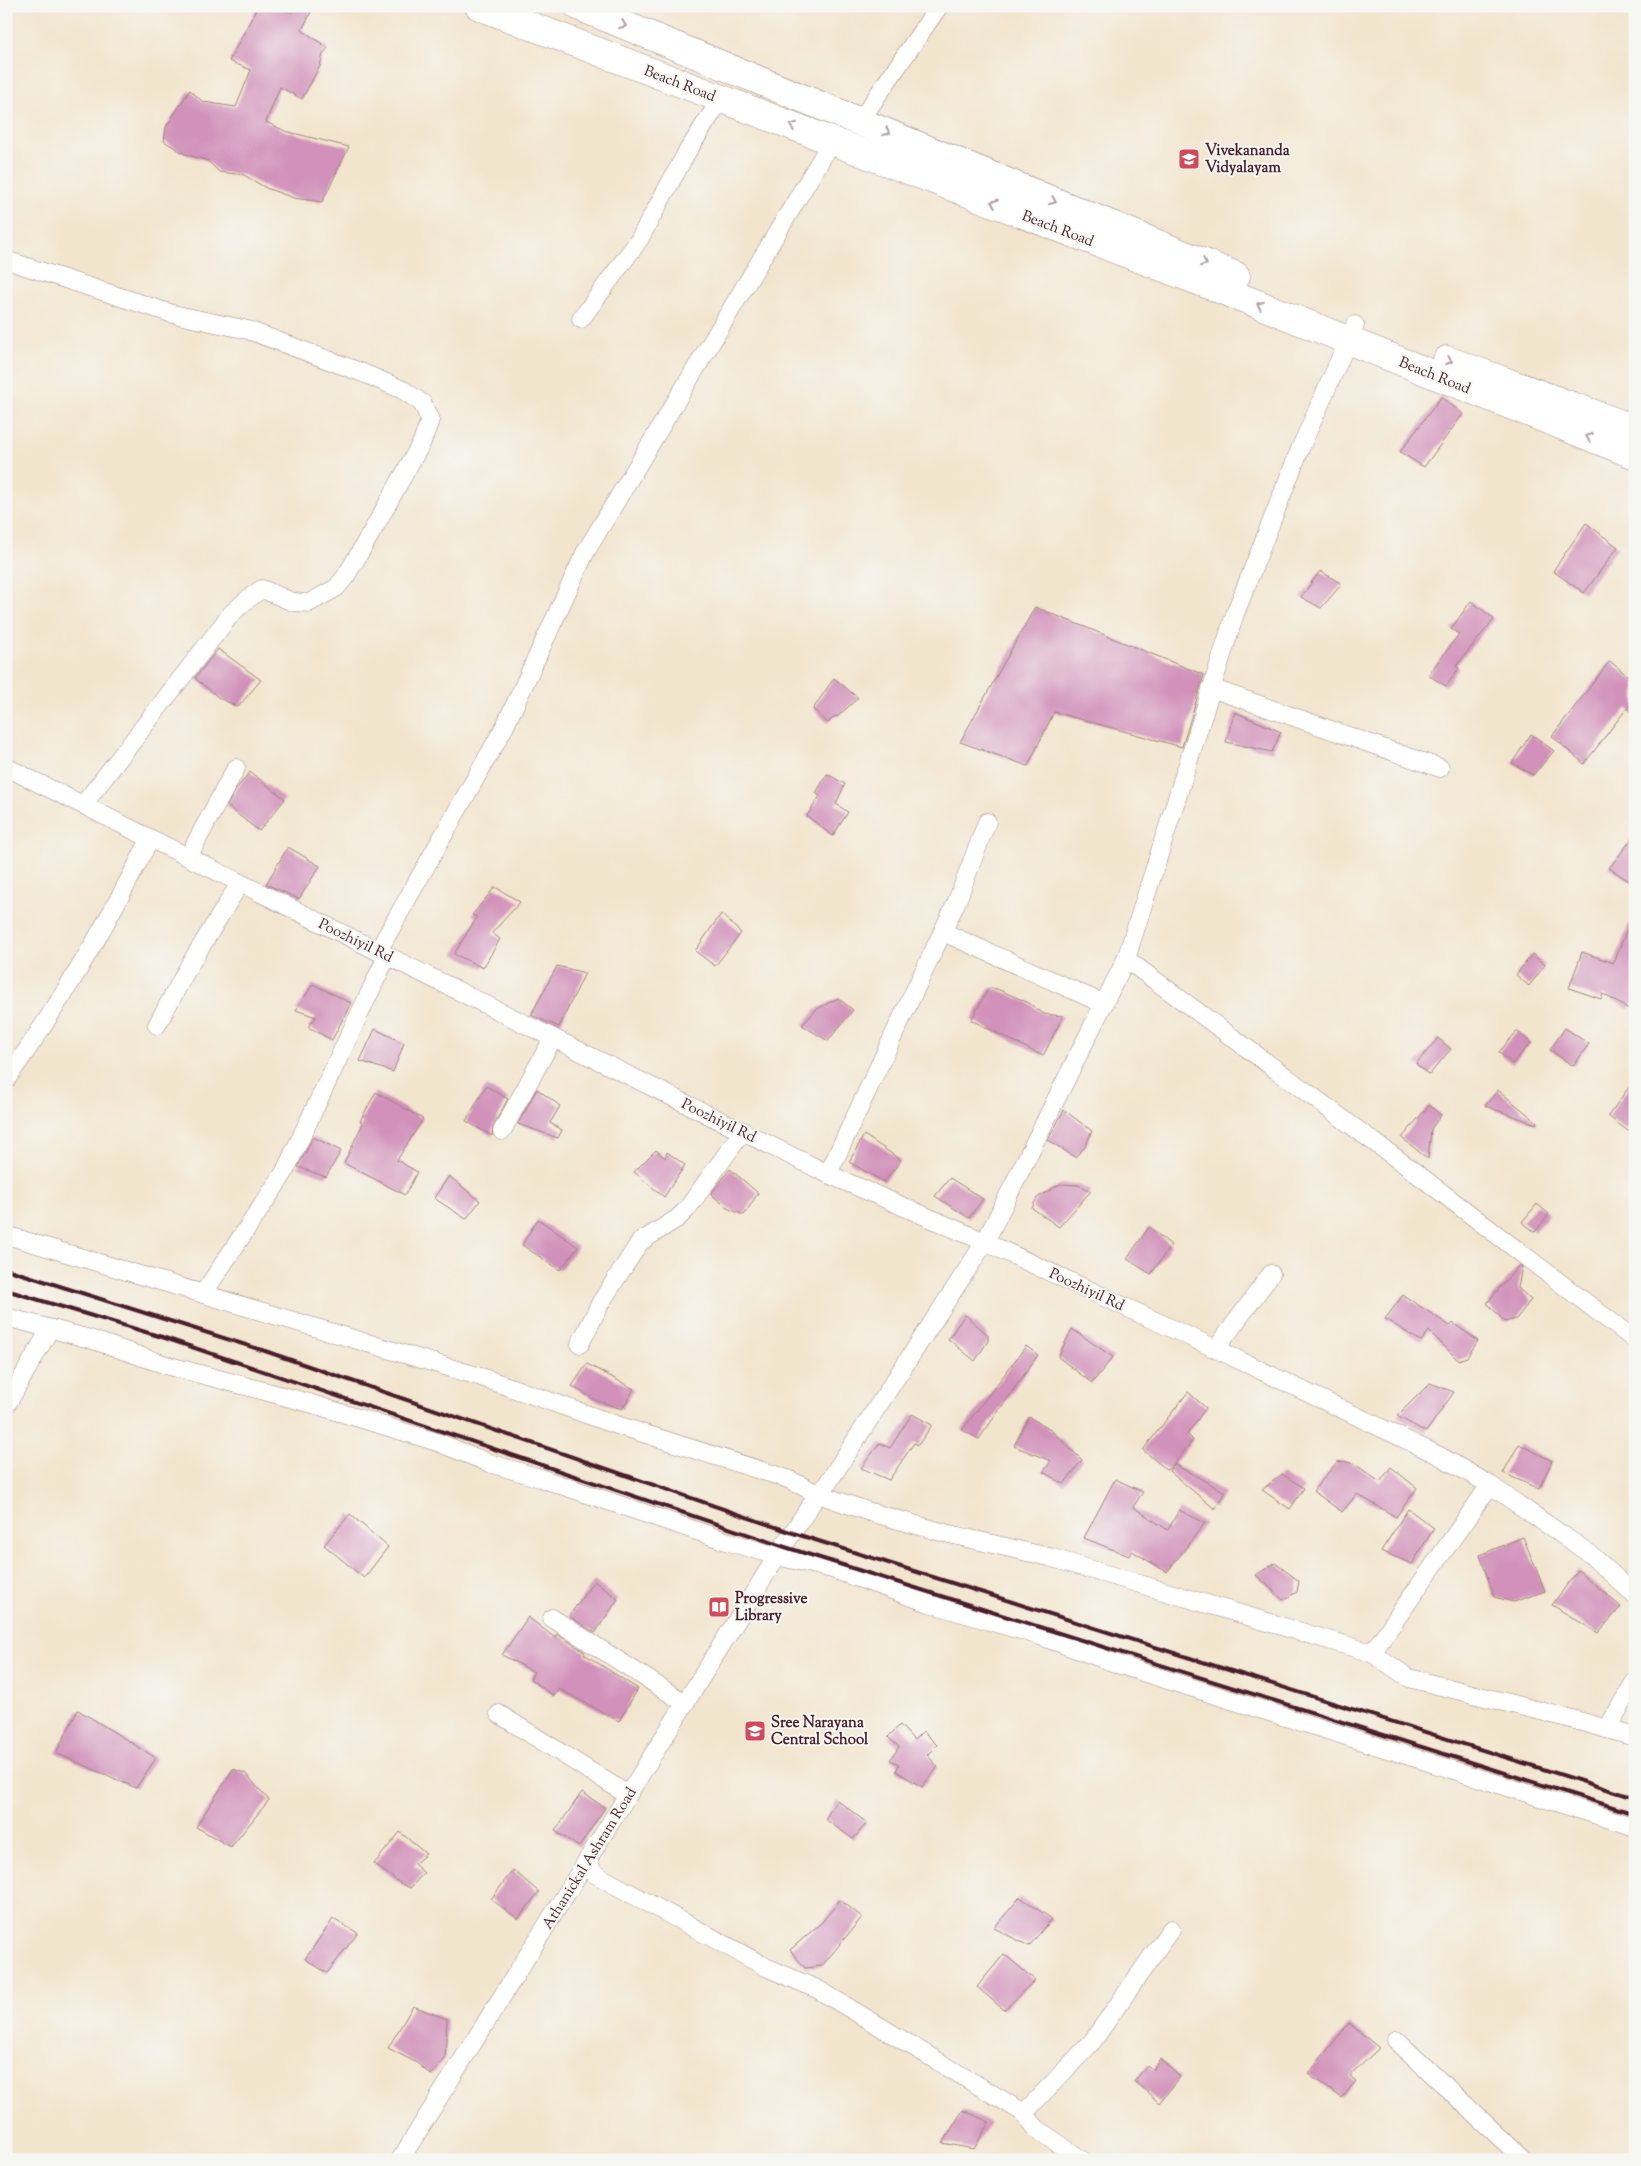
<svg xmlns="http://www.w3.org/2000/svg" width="1641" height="2166" viewBox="0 0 1641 2166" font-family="'Sorts Mill Goudy',serif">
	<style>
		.building { fill: #d191ba }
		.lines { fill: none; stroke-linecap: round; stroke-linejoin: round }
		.minor-casing { stroke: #9e827c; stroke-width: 19 }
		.primary-casing { stroke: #9e827c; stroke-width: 29 }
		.minor { stroke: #fff; stroke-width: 18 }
		.primary { stroke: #fff; stroke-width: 28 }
		.rail { stroke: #4a1f2b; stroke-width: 4 }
		.oneway { stroke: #ae9aa0 }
		.labels { text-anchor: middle; stroke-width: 4; stroke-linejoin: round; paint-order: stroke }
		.street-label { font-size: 15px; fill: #4a1f2b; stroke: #f6f6f2 }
		.poi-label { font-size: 15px; font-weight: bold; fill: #4a1f2b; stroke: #f6f6f2; text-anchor: start }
	</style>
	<rect width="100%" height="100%" fill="#f6f6f2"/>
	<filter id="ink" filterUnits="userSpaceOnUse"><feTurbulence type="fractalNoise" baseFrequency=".02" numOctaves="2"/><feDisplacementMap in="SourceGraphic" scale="10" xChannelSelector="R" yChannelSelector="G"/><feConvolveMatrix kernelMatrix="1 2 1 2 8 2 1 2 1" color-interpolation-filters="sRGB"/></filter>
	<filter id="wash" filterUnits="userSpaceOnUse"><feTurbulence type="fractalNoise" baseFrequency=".0096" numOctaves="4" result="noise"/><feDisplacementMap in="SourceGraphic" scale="20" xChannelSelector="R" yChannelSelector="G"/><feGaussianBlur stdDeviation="1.12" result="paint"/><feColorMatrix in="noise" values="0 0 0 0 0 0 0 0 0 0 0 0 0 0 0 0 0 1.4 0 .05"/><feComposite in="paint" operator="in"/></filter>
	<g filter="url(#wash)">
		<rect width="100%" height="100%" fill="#f2e5ce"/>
		<g id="blocks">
			<g class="building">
				<path d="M258,6H270L292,13L297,6H314L302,30L328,48L323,54L320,66L302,99L280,87L266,122L285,131L349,147L322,202L294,198L266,188L244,175L219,172L208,161L185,154L164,141L166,127L190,90L203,102L236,107L251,70L229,61Z"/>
				<path d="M1441,397L1463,414L1424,467L1400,452Z"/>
				<path d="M1586,523L1618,547L1584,593L1553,571Z"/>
				<path d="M1320,571L1342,584L1321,608L1301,597Z"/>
				<path d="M1471,601L1494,619L1456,666L1459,668L1446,686L1428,675L1459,634L1451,629Z"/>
				<path d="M1035,607L1204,675L1182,747L1054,712L1028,766L960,742Z"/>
				<path d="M218,649L261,680L238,707L219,698L195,678Z"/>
				<path d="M1610,661L1635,682V715L1627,708L1584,764L1552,736Z"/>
				<path d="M834,678L858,698L837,717L835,716L828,723L813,709Z"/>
				<path d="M1235,712L1281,732L1272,752L1226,742Z"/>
				<path d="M1531,734L1554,751L1533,775L1512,763Z"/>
				<path d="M250,772L285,799L259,831L227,806L237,788Z"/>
				<path d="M827,774L845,784L836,804L848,812L833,836L807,816L820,796L816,793Z"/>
				<path d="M1635,835V885L1609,868Z"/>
				<path d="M288,847L320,866L299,899L266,884Z"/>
				<path d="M495,887L520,902L492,933L500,939L483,968L454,954L477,917L472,915Z"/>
				<path d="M1633,913H1635V999L1629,1009L1603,994L1601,999L1569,988L1582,952L1614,963Z"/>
				<path d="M721,914L741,933L715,966L695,951Z"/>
				<path d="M1532,954L1545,965L1529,986L1516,975Z"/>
				<path d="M557,966L585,973L559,1027L531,1015Z"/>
				<path d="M313,984L351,1003L332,1040L308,1027L316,1017L296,1010Z"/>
				<path d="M989,988L997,989L1029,1003L1044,1014L1063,1016L1043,1056L971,1020Z"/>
				<path d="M838,998L853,1010L828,1041L802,1025L817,1009Z"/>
				<path d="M1565,1028L1589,1044L1573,1066L1550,1050Z"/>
				<path d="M375,1029L404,1043L393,1072L360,1061Z"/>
				<path d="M1517,1031L1531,1043L1512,1064L1499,1052Z"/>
				<path d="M1438,1038L1451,1049L1429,1075L1416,1064Z"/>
				<path d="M1635,1079V1122L1628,1131L1608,1116Z"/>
				<path d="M486,1086L508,1099L493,1126L492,1136L466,1121Z"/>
				<path d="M537,1089L560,1106L550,1123L562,1130L558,1138L518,1124Z"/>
				<path d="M1498,1090L1537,1122L1536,1124L1485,1106Z"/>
				<path d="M376,1092L423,1119L397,1160L417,1172L405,1195L344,1163L363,1123L360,1121Z"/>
				<path d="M1429,1105L1441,1115L1431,1129L1428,1159L1402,1138Z"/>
				<path d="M1064,1110L1092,1131L1085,1147L1075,1157L1048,1140Z"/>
				<path d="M864,1135L901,1160L884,1182L849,1162Z"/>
				<path d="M313,1137L341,1151L326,1177L298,1167Z"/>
				<path d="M656,1150L665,1158L667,1152L685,1165L664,1197L634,1172Z"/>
				<path d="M730,1169L758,1193L744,1215L729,1209L711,1194Z"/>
				<path d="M449,1176L480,1201L466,1219L434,1198Z"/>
				<path d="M950,1178L983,1199L969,1218L935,1196Z"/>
				<path d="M1060,1184L1078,1185L1091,1191L1059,1227L1032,1208L1037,1198Z"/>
				<path d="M1537,1204L1549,1214L1535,1232L1522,1222Z"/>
				<path d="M538,1219L578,1247L560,1270L522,1245Z"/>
				<path d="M1149,1227L1171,1245L1151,1274L1127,1259Z"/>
				<path d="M1519,1265L1522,1267L1518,1288L1531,1300L1516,1319L1505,1322L1487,1303Z"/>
				<path d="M1403,1295L1450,1326L1453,1323L1478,1341L1467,1357L1458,1360L1429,1331L1421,1341L1385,1319Z"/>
				<path d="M965,1315L988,1335V1341L975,1361L948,1339Z"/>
				<path d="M1072,1329L1113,1357L1092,1383L1058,1357Z"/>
				<path d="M1026,1346L1038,1355L979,1439L962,1430Z"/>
				<path d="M587,1364L634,1389L622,1409L595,1400L572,1386Z"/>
				<path d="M1430,1383L1454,1392L1426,1432L1397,1416Z"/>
				<path d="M1188,1392L1206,1408L1187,1434L1193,1440L1174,1464L1225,1492L1215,1509L1169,1471L1174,1464L1167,1470L1143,1450Z"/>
				<path d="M912,1414L932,1425L918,1445L914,1443L889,1480L861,1468L880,1443L890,1448Z"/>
				<path d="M1029,1417L1052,1431L1082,1460L1064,1484L1043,1472L1051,1461L1014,1446Z"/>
				<path d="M1519,1444L1552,1461L1539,1489L1503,1473Z"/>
				<path d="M1344,1461L1356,1465L1380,1482L1391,1467L1417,1488L1396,1517L1357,1494L1342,1512L1313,1491L1337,1462Z"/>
				<path d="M1282,1474L1304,1488L1290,1509L1262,1490Z"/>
				<path d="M1115,1479L1143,1492L1133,1507L1168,1530L1179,1510L1205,1523L1167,1572L1132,1551L1129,1556L1084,1538Z"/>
				<path d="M1408,1509L1434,1528L1412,1564L1381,1551Z"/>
				<path d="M350,1514L388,1547L364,1578L324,1545Z"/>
				<path d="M1523,1537L1545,1591L1514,1602L1494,1597L1480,1555Z"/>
				<path d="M1275,1563L1299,1581L1297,1592L1283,1600L1256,1575Z"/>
				<path d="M1578,1570L1621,1607L1598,1633L1552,1605Z"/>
				<path d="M594,1581L618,1599L595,1633L569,1616Z"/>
				<path d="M528,1617L555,1638L557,1634L585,1652L584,1654L638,1689L619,1721L559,1689L554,1696L530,1679L534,1672L502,1655Z"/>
				<path d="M78,1710L156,1758L136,1788L56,1753Z"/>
				<path d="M900,1725L914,1740L923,1731L937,1745L927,1755L938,1767L922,1787L896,1771L899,1764L890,1760L899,1747L888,1737Z"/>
				<path d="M233,1769L245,1773L269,1800L231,1847L196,1827Z"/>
				<path d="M582,1792L605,1808L579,1847L555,1831Z"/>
				<path d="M837,1800L867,1823L853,1839L825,1819Z"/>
				<path d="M400,1832L426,1854L414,1864L424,1873L410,1888L400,1883L374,1864Z"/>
				<path d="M513,1870L539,1892L518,1919L491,1899Z"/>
				<path d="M1020,1897L1052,1919L1029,1946L994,1928Z"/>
				<path d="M840,1900L862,1917L822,1966L805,1968L790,1950L822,1922Z"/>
				<path d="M333,1919L358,1933L327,1973L305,1959Z"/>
				<path d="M1004,1954L1035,1980L1004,2010L977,1987Z"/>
				<path d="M413,2006L447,2019L445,2059L431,2075L417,2063L388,2048Z"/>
				<path d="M1349,2023L1379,2048L1350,2076L1356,2081L1342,2098L1308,2074Z"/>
				<path d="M1160,2059L1180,2077L1159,2103L1135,2081L1147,2065L1153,2070Z"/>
				<path d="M963,2110L989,2122L974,2149L943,2143Z"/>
			</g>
		</g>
	</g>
	<g filter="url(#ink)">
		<use href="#blocks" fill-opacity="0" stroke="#9e827c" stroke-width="1"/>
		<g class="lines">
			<g class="minor-casing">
				<g id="minor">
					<path d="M860,121L939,6"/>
					<path d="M6,260L173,314L248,330L363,373L403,390L422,403L430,420L422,442L374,528L346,576L336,588L309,603L293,602L262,589L249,598L231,614L83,805"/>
					<path d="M581,319L639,240L687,152L721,99"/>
					<path d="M1211,688L1440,768"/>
					<path d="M6,767L828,1174L985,1242L1216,1349L1440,1456L1490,1485L1372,1653"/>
					<path d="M188,857L236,768"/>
					<path d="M943,932L1104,1004"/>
					<path d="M378,951L505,726L585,553L832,141"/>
					<path d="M1126,959L1408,1167L1635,1340"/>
					<path d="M157,1025L189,966L240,883"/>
					<path d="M6,1080C61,1003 108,923 150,839"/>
					<path d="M502,1131L553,1038"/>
					<path d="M828,1174L957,901L987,822"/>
					<path d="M6,1235L481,1377L617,1425L788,1479L818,1494L870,1512L945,1533L1049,1557L1372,1653L1409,1678L1568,1718L1635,1737"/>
					<path d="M203,1294L284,1173L387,956"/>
					<path d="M6,1317L90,1339L166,1365L309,1403L437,1442L489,1463L540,1478L729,1542L777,1556L832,1569L929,1603L1040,1636L1123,1666L1635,1827"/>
					<path d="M580,1344L601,1302L640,1242L678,1218L687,1209L743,1131"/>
					<path d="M1216,1349L1271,1274"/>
					<path d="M6,1406L50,1329"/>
					<path d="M1490,1485L1590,1554L1635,1595"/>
					<path d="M552,1618L685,1703"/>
					<path d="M499,1714L628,1795"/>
					<path d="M1607,1729L1635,1681"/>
					<path d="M588,1859L593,1873L766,1967L819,1990L1024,2113L1037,2129L1082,2160"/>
					<path d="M1396,2040L1524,2160"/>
					<path d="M1024,2113L1092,2042L1171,1929"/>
					<path d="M400,2160L777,1556L818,1494L827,1484L985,1242L1126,959L1235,614L1300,449L1355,325"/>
				</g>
			</g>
			<g class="primary-casing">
				<g id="primary">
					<path d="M479,6L1245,299L1635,455"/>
					<path d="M578,6L1236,276"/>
					<path d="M1447,360L1635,429"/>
				</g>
			</g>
			<use href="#minor" class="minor"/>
			<use href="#primary" class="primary"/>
			<g class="rail">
				<path d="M6,1269L265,1351L793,1533L1635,1798"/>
				<path d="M6,1290L162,1337L785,1547L1635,1814"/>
			</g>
		</g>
		<defs><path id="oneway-chevron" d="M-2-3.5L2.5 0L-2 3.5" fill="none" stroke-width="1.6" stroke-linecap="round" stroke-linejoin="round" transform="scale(1.25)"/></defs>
		<g class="oneway">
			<use href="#oneway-chevron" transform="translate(623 25) rotate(22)"/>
			<use href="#oneway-chevron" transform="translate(793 126) rotate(-159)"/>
			<use href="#oneway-chevron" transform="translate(887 132) rotate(22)"/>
			<use href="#oneway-chevron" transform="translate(1053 201) rotate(22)"/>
			<use href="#oneway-chevron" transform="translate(994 203) rotate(-159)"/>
			<use href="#oneway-chevron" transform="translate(1204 263) rotate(22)"/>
			<use href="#oneway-chevron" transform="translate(1260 305) rotate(-158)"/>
			<use href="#oneway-chevron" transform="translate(1449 361) rotate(20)"/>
			<use href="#oneway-chevron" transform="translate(1589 437) rotate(-158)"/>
		</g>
	</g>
	<defs>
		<g id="school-square" transform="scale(1.125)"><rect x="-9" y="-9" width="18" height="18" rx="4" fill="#d1495b" stroke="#f6f6f2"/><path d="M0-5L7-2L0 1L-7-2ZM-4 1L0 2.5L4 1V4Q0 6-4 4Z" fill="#fff"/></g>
		<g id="library-square" transform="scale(1.125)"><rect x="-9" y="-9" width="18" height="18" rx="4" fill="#d1495b" stroke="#f6f6f2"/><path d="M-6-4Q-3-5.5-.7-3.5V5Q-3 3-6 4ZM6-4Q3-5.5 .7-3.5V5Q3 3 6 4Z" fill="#fff"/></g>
	</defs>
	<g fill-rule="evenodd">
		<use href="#school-square" x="1189" y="159"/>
		<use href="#library-square" x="719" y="1607"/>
		<use href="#school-square" x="755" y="1731"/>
	</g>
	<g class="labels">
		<g class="street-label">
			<text transform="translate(680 83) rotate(21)" y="5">Beach Road</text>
			<text transform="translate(1058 228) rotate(21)" y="5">Beach Road</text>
			<text transform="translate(1435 375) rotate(22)" y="5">Beach Road</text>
			<text transform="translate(356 940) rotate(26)" y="5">Poozhiyil Rd</text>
			<text transform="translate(719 1120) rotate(26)" y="5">Poozhiyil Rd</text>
			<text transform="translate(1087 1289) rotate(25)" y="5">Poozhiyil Rd</text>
			<text transform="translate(589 1858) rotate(-58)" y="5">Athanickal Ashram Road</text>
		</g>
		<g class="poi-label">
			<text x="1205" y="155">Vivekananda<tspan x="1205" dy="17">Vidyalayam</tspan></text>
			<text x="735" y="1603">Progressive<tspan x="735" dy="17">Library</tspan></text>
			<text x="771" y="1727">Sree Narayana<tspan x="771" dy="17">Central School</tspan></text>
		</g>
	</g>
	<rect width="1641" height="2166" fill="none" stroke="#f6f6f2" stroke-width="25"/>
</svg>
